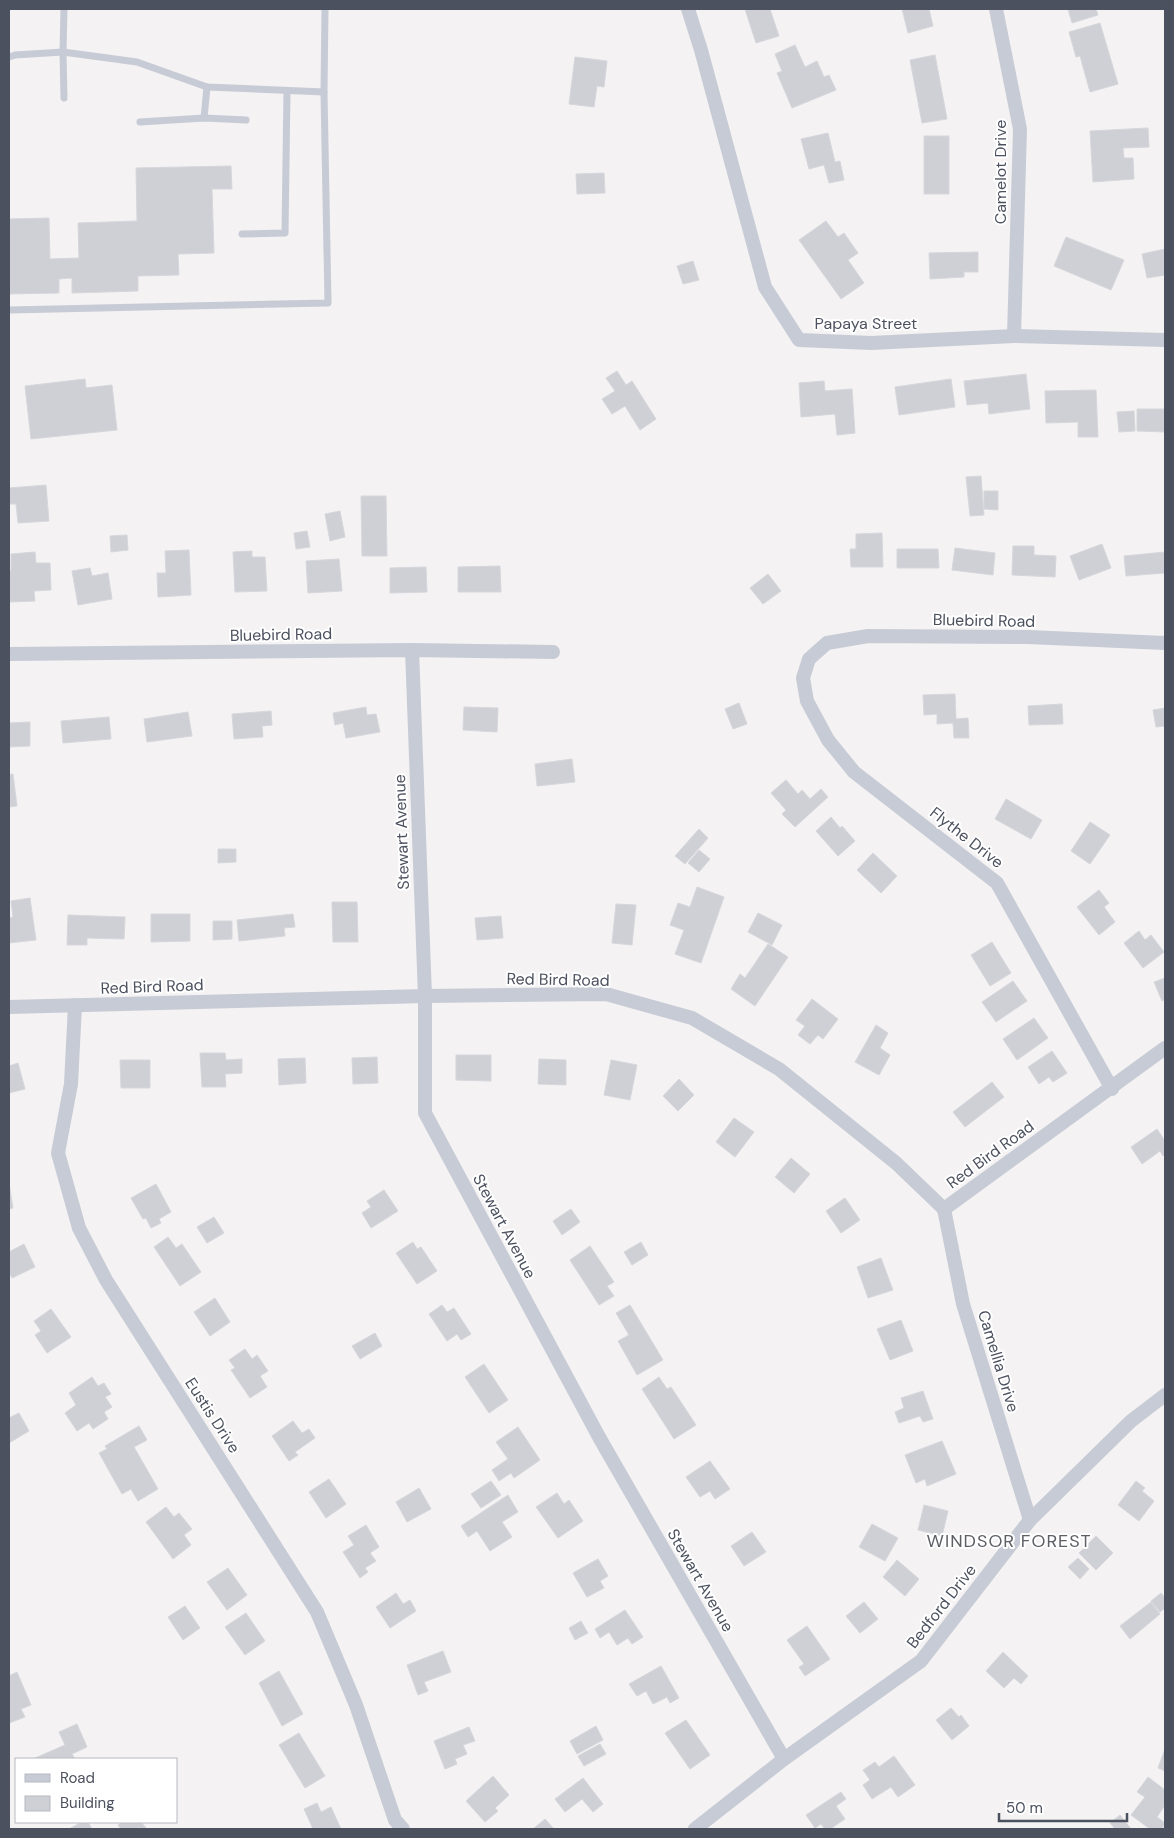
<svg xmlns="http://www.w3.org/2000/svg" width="1174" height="1838" viewBox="0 0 1174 1838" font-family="'DM Sans',sans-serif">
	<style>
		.building { fill: #cfd0d5; stroke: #d6d7dc }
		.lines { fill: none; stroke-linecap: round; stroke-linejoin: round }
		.service { stroke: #c7cbd5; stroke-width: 7 }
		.minor { stroke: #c7cbd5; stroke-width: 14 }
		.labels { text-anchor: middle; stroke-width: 4; stroke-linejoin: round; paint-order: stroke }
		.street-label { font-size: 16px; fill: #4b515e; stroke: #fff }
		.neighbourhood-label { font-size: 18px; letter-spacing: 1px; fill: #5e6066; stroke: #fff }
	</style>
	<rect width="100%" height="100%" fill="#f4f2f2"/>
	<g class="building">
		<path d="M745,9H770L779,36L756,43Z"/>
		<path d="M902,9H929L933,26L908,33Z"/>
		<path d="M1068,9H1096L1098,15L1072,23Z"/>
		<path d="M1100,23L1118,84L1090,92L1080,56L1076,57L1069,32Z"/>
		<path d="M795,45L805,67L817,61L824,77L829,75L836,90L792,108L777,73L782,71L775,54Z"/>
		<path d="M935,55L947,119L922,123L910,60Z"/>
		<path d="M575,57L607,61L604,87L597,86L594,107L569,104Z"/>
		<path d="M1148,128L1149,147L1123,148L1124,158H1133L1134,179L1093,182L1090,131Z"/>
		<path d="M828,133L835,162L840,161L844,180L829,183L824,165L809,169L801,139Z"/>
		<rect x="924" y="136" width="25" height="58"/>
		<path d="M231,166L232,189H212L214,253L178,254L179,275L138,276V291L72,293V278L59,279V293L9,294V219L49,218L50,259L79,258L78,223L137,221L136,168Z"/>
		<path d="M604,173L605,193L577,194L576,174Z"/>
		<path d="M826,221L838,237L844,233L858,253L848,260L864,283L841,299L799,240Z"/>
		<path d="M1066,237L1124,260L1111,290L1054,266Z"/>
		<path d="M1165,249V275L1147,278L1142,254Z"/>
		<path d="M978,252V272H964V277L930,279L929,253Z"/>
		<path d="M693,261L699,280L683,284L677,266Z"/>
		<path d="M617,371L626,385L632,381L656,419L640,430L625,406L612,414L602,399L615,391L606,378Z"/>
		<path d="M1026,374L1030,409L989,414L988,403L967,405L964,381Z"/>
		<path d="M85,379L86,388L112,385L117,430L31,439L25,386Z"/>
		<path d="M951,379L955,407L899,415L895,387Z"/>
		<path d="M824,381L825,391L852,389L855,433L837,435L835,414L801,417L799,383Z"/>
		<path d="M1096,390L1098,437H1078V422L1046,423L1045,391Z"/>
		<path d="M1137,409H1165V432L1137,431Z"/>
		<path d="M1134,411L1135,431L1119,432L1117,412Z"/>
		<path d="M981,476L984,515L970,516L966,477Z"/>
		<path d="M46,485L49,521L18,523L16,504H9V488Z"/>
		<path d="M984,491H998V510L984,509Z"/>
		<path d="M361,496H386L387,556H362Z"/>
		<path d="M340,511L345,537L330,541L325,514Z"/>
		<path d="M307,531L310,547L296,549L294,533Z"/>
		<path d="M882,533L883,567H851L850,549H856V534Z"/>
		<path d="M127,535L128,550L111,552L110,536Z"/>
		<path d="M1102,544L1111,568L1079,580L1070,556Z"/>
		<path d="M1013,546H1034V555L1056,556L1055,577L1012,575Z"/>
		<path d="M955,548L995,553L993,575L952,570Z"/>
		<path d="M897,549H938L939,568H897Z"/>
		<path d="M189,550L191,595L158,597L157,573H166L165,551Z"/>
		<path d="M252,551V557H265L267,591L235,592L233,552Z"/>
		<path d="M35,552L36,563H50L51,590L34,591L35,601L9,602V571H11V554Z"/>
		<path d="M1165,552V573L1126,576L1124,556Z"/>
		<path d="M339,559L342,591L308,593L306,561Z"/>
		<path d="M500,566L501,592H458V567Z"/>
		<path d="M426,567L427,592L390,593V568Z"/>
		<path d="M90,568L92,576L108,573L112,599L78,605L72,571Z"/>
		<path d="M768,574L781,591L763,604L750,588Z"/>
		<path d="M955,694L956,719L968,718L969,738H954L953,723L937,724V714L924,715L923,695Z"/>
		<path d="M739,703L747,724L733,729L725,709Z"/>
		<path d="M1062,704L1063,724L1029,725L1028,706Z"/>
		<path d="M366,707L367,715L376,714L380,732L346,738L343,723L335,725L333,713Z"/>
		<path d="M464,707L498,708L497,732L463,730Z"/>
		<path d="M1165,708V726L1156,727L1153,710Z"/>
		<path d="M271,711L272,725L262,726L263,737L234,739L232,714Z"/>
		<path d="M188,712L192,736L147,742L144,719Z"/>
		<path d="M109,717L111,739L63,743L61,721Z"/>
		<path d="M30,722V746L9,747V723Z"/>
		<path d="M572,759L575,782L537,786L535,764Z"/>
		<path d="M13,774L17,806L9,807V775Z"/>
		<path d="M786,780L798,794L802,790L810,799L821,789L828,797L795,827L782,814L786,810L771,793Z"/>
		<path d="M1006,799L1042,820L1031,839L995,819Z"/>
		<path d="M831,817L840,828L842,826L855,841L838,856L816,831Z"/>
		<path d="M1090,822L1110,835L1090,864L1071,851Z"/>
		<path d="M699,829L708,838L685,864L675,856Z"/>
		<path d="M218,849H236V862L218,863Z"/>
		<path d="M699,850L710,859L699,872L688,863Z"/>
		<path d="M873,853L897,876L881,893L857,870Z"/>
		<path d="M697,887L724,897L701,963L675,954L684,930L670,925L678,903L690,907Z"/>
		<path d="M1099,890L1109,903L1104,907L1115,922L1099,935L1077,907Z"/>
		<path d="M30,898L36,940L9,943V918L13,917L11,901Z"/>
		<path d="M332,902H357L358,942H333Z"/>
		<path d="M616,904L636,905L632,945L612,943Z"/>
		<path d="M758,913L782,925L772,945L748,932Z"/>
		<path d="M151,914H190V941L151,942Z"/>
		<path d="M293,914L295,927L284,928L285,936L239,941L237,920Z"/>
		<path d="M68,915L125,917L124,939L87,938V945H67Z"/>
		<path d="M501,916L503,938L477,940L475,918Z"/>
		<path d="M213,921H232V939L213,940Z"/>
		<path d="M1139,931L1145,940L1151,935L1164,952L1143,968L1124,943Z"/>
		<path d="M992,942L1011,973L990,986L971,955Z"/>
		<path d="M768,944L788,957L755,1006L731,989L740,974L745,978Z"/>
		<path d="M1165,978V999L1162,1001L1154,982Z"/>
		<path d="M1013,981L1027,1001L996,1022L982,1002Z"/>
		<path d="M812,999L838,1019L823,1039L818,1035L810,1044L798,1035L805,1026L796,1020Z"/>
		<path d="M1034,1018L1048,1038L1017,1060L1003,1039Z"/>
		<path d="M876,1025L888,1033L880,1048L890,1055L879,1075L855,1062Z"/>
		<path d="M1052,1051L1067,1073L1053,1082L1049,1077L1039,1084L1028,1067Z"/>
		<path d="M200,1053H225L226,1060L242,1059V1073L225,1074L226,1087H202Z"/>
		<path d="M456,1055H491V1081L456,1080Z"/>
		<path d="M377,1057L378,1083L353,1084L352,1058Z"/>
		<path d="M305,1058L306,1083L279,1085L278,1059Z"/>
		<path d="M539,1059L566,1060V1085L538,1084Z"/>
		<path d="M120,1060H150V1088H121Z"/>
		<path d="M611,1060L637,1065L630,1100L604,1095Z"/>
		<path d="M18,1063L25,1089L9,1093V1066Z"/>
		<path d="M679,1079L694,1095L678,1111L663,1096Z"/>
		<path d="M992,1082L1004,1097L965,1127L953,1112Z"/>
		<path d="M734,1118L754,1132L735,1157L716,1142Z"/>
		<path d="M1157,1129L1165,1141V1154L1163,1156L1160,1151L1142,1164L1131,1147Z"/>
		<path d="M791,1158L810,1174L794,1193L775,1177Z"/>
		<path d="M9,1183L13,1208L9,1209Z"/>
		<path d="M156,1184L171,1212L159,1219L161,1223L151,1228L146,1218L143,1219L131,1198Z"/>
		<path d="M384,1190L398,1211L371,1228L362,1213L371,1207L367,1201Z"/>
		<path d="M845,1198L860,1220L841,1233L826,1211Z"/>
		<path d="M571,1209L580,1222L562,1235L553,1221Z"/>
		<path d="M214,1217L224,1233L207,1243L197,1227Z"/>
		<path d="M168,1237L176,1248L182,1244L201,1272L180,1286L154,1247Z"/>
		<path d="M413,1242L417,1249L421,1247L437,1271L417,1284L396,1253Z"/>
		<path d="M641,1242L648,1255L632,1265L624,1252Z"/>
		<path d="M24,1244L35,1267L12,1278L9,1272V1252Z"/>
		<path d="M590,1246L614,1282L607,1286L614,1296L599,1305L570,1260Z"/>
		<path d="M881,1258L893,1290L868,1298L857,1267Z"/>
		<path d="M215,1298L230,1322L210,1336L194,1312Z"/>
		<path d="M442,1305L447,1312L454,1308L471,1334L461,1340L457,1334L447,1341L429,1314Z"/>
		<path d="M630,1305L663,1360L637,1375L618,1341L629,1335L616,1313Z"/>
		<path d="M51,1309L71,1337L47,1353L35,1335L41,1331L34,1321Z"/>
		<path d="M901,1320L913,1351L890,1360L877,1329Z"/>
		<path d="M375,1333L382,1346L360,1359L352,1346Z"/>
		<path d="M245,1349L252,1359L257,1355L268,1371L260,1376L267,1387L250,1398L231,1370L235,1368L229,1360Z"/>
		<path d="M484,1364L508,1400L489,1413L465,1377Z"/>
		<path d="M92,1377L98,1386L104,1383L111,1394L105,1397L112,1407L104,1412L108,1419L93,1429L89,1423L77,1431L65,1413L76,1405L69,1393Z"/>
		<path d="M659,1377L667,1389L671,1387L696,1425L674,1439L642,1389Z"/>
		<path d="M923,1391L933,1419L923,1422L920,1416L899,1423L895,1412L904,1408L901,1398Z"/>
		<path d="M19,1413L29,1431L9,1443V1418Z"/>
		<path d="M293,1421L302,1433L309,1429L315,1438L295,1452L298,1455L289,1461L272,1436Z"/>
		<path d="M139,1426L147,1440L134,1447L158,1489L138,1501L131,1489L122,1494L99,1453L107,1449L105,1446Z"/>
		<path d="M518,1427L540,1460L514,1478L511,1473L499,1481L492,1470L508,1459L496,1442Z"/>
		<path d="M942,1441L956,1474L927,1486L925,1479L916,1483L905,1455Z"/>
		<path d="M710,1461L730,1489L715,1499L710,1491L700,1497L686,1477Z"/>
		<path d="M329,1479L346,1504L326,1518L309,1492Z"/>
		<path d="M491,1481L501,1495L481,1508L471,1494Z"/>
		<path d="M1136,1481L1145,1488L1142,1491L1154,1501L1139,1521L1118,1505Z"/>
		<path d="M419,1488L431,1509L407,1522L396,1502Z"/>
		<path d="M557,1493L564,1504L569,1500L583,1521L558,1538L536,1507Z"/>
		<path d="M508,1495L518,1512L502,1522L512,1537L490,1551L477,1531L468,1537L461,1526Z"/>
		<path d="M924,1505L948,1511L942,1536L918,1530Z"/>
		<path d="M166,1507L174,1517L179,1513L192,1529L184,1535L191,1545L173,1559L146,1522Z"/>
		<path d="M872,1524L898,1538L885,1561L859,1547Z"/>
		<path d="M366,1525L379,1547L370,1553L376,1561L365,1568L368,1572L360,1578L343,1552L354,1545L348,1536Z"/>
		<path d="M752,1532L766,1552L744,1566L731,1546Z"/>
		<path d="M1096,1536L1113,1553L1096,1570L1079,1553Z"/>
		<path d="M1078,1558L1089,1569L1080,1579L1068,1567Z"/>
		<path d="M598,1559L608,1576L600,1581L604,1588L587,1597L573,1573Z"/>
		<path d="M897,1560L919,1579L905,1596L883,1577Z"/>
		<path d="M228,1568L247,1595L227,1610L207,1582Z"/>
		<path d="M396,1593L403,1604L410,1600L416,1611L390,1628L376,1607Z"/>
		<path d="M1161,1593L1165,1598V1608L1160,1612L1151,1601Z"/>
		<path d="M864,1602L878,1619L860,1633L846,1616Z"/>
		<path d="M1151,1602L1160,1614L1130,1639L1120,1626Z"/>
		<path d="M185,1606L200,1628L183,1640L168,1617Z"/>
		<path d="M625,1610L643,1637L632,1644L628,1638L617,1645L609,1632L600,1638L595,1629Z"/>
		<path d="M246,1613L265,1641L245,1655L225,1627Z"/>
		<path d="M581,1621L588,1633L575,1640L569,1628Z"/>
		<path d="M807,1626L830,1659L805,1676L799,1667L804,1664L787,1640Z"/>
		<path d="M443,1651L451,1672L424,1682L428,1691L418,1695L407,1665Z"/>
		<path d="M1003,1652L1028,1676L1021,1684L1014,1678L1004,1688L986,1671Z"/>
		<path d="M661,1666L679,1698L670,1703L667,1697L653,1704L646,1691L637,1696L629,1684Z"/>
		<path d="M279,1671L303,1714L282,1726L259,1683Z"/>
		<path d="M17,1672L31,1705L21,1709L25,1717L9,1723V1676Z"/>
		<path d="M951,1708L959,1717L961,1715L969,1726L952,1740L936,1720Z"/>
		<path d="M686,1720L710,1755L690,1769L665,1733Z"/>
		<path d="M77,1724L87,1747L72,1754L75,1759H33L65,1745L59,1732Z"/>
		<path d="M596,1726L603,1740L577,1754L570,1741Z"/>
		<path d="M469,1727L475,1741L463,1745L467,1754L455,1759L457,1764L445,1769L434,1741Z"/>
		<path d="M299,1733L325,1776L305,1788L279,1745Z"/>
		<path d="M600,1744L606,1754L584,1766L578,1756Z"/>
		<path d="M1165,1749V1771L1158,1768Z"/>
		<path d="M894,1756L915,1785L898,1797L891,1787L872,1799L863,1785L870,1780L863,1770L875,1762L879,1767Z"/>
		<path d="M493,1776L509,1795L495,1808L498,1811L485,1822L466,1801Z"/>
		<path d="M1148,1777L1165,1790V1805L1157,1817L1165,1823L1162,1829H1150L1131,1815L1145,1797L1137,1792Z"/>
		<path d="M583,1778L603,1804L593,1812L582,1799L565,1812L555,1799Z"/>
		<path d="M841,1792L846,1799L836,1806L845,1819L830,1829H825L821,1824L815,1828L806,1815Z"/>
		<path d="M317,1803L321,1812L331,1807L341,1829H313L304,1809Z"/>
		<path d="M1120,1815L1131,1829H1115L1110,1823Z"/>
		<path d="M545,1819L554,1829H533Z"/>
		<path d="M82,1822H88L92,1829H69Z"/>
		<path d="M122,1822H141L146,1828L121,1829L118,1825Z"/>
	</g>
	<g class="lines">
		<g class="service">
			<path d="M64,9L63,52L64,98"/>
			<path d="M9,57L15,55L63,52L137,62L207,87L324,92"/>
			<path d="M204,118L207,87"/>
			<path d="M140,122L204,118L246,120"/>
			<path d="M242,234L285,233L287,91"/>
			<path d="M9,310L328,303L324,92L325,9"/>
		</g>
		<g class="minor">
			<path d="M688,9L701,50L765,287L799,340L871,343L1014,336L1165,340"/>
			<path d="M996,9L1020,129L1014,336"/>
			<path d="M412,650L425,996V1113L599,1437L784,1759"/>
			<path d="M9,654L412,650L553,652"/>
			<path d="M75,1005L71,1084L58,1153L79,1228L106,1280L317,1612L356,1705L395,1820L403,1829"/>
			<path d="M9,1007L425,996L606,994L692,1018L779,1069L896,1163L944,1209"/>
			<path d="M1112,1089L997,883L854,772L828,740L807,701L803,678L809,659L827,643L868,636L1028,637L1165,643"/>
			<path d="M944,1209L963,1304L1030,1520"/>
			<path d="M944,1209L1165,1048"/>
			<path d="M695,1829L784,1759L921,1661L1030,1520L1131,1421L1165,1395"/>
		</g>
	</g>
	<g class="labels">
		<g class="street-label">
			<text transform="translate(1000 172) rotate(-90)" y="6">Camelot Drive</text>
			<text x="866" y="329">Papaya Street</text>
			<text transform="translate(984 620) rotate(1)" y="6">Bluebird Road</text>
			<text transform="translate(281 634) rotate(-1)" y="6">Bluebird Road</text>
			<text transform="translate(401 832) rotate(-92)" y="6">Stewart Avenue</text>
			<text transform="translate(967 837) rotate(38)" y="6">Flythe Drive</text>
			<text transform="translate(558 979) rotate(1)" y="6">Red Bird Road</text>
			<text transform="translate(152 986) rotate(-2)" y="6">Red Bird Road</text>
			<text transform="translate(990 1154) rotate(-36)" y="6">Red Bird Road</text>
			<text transform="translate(505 1226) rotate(62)" y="6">Stewart Avenue</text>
			<text transform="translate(999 1361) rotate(73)" y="6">Camellia Drive</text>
			<text transform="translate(213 1415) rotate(57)" y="6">Eustis Drive</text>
			<text transform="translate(701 1580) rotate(60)" y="6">Stewart Avenue</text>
			<text transform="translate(941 1606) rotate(-52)" y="6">Bedford Drive</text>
		</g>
		<g class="neighbourhood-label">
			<text x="1009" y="1547">WINDSOR FOREST</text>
		</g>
	</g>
	<rect width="1174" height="1838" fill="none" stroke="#4b515e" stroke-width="20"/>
	<rect x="15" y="1758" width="162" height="65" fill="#ffffff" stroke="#b7b9bf"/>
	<rect x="25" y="1774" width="25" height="8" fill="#c7cbd5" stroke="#b7b9bf"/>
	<text x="60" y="1783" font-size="15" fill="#4b515e">Road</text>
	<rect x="25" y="1796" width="25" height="15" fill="#cfd0d5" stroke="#b7b9bf"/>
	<text x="60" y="1808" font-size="15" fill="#4b515e">Building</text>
	<path d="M999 1813v8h128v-8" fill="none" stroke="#4b515e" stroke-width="2.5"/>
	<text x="1006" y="1813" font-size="15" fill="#4b515e" stroke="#ffffff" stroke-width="4" paint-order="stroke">50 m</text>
</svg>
